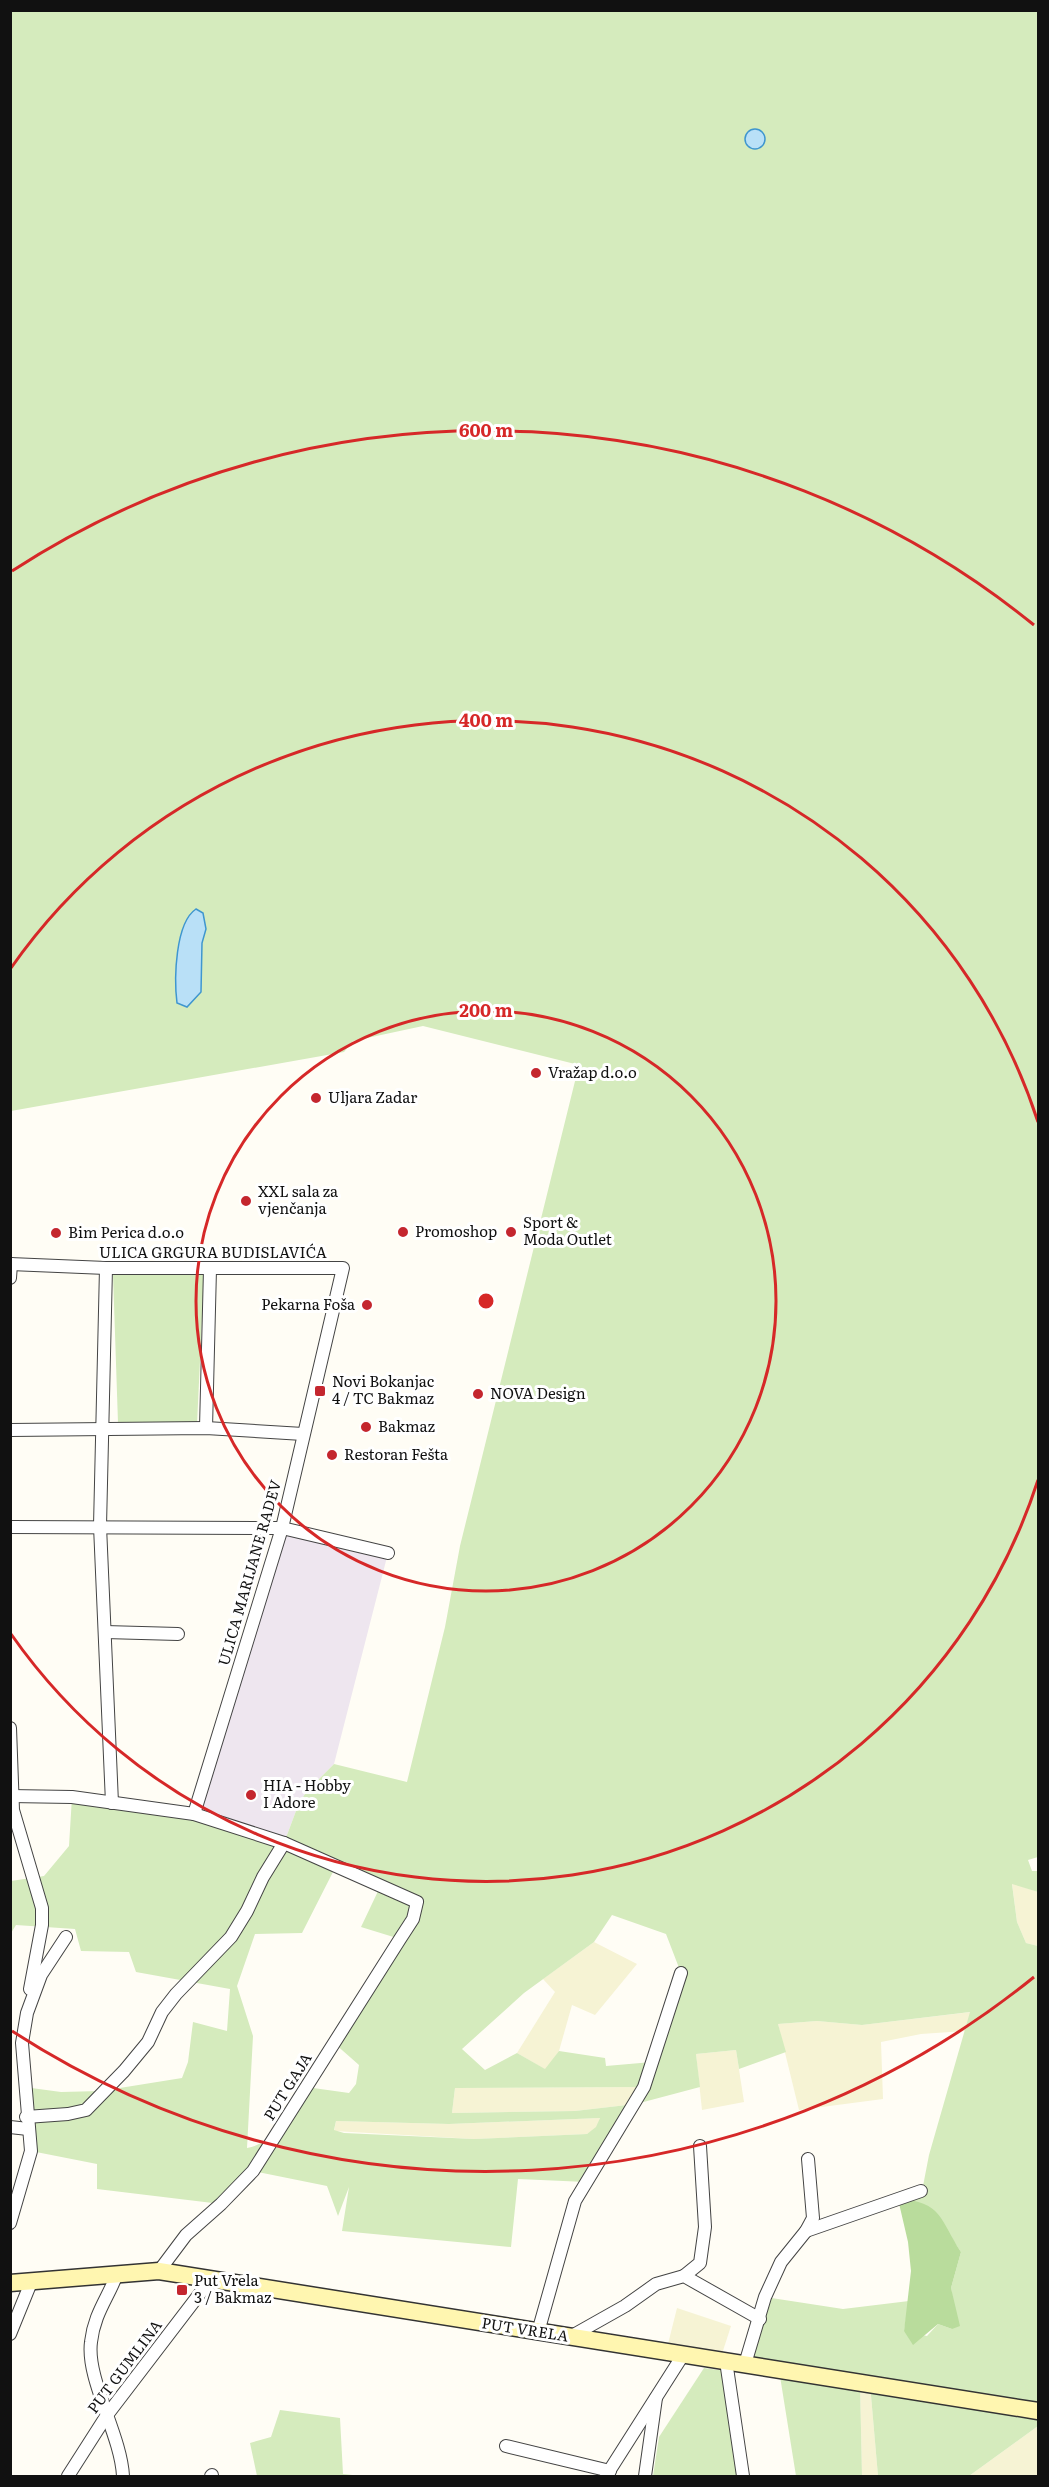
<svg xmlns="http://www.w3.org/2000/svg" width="1049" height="2487" viewBox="0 0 1049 2487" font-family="Literata,serif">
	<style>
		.industrial { fill: #eee6ef }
		.farmland { fill: #f6f3d4 }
		.green { fill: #d5ebbd; fill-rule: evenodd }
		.forest { fill: #b9dc9c }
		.water { fill: #b9e0f7; stroke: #3f96cf; stroke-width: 1.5 }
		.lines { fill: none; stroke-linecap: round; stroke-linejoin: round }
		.minor-casing { stroke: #444; stroke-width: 14 }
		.secondary-casing { stroke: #333; stroke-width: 19 }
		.minor { stroke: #fff; stroke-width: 12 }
		.secondary { stroke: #fff6b0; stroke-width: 16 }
		.ring { fill: none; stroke: #d62828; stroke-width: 3 }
		.poi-dot { fill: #c4262e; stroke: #fff; stroke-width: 2 }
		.labels { text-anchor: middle; stroke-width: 6; stroke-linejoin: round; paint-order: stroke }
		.poi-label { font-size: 15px; fill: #111; stroke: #fff; text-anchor: start }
		.street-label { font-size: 15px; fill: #111; stroke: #fff }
		.centre { fill: #d62828; stroke: #fff; stroke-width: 3 }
		.ring-label { font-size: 18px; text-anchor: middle; font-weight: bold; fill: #d62828; stroke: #fff; stroke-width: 6; stroke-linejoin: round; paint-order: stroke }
	</style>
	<rect width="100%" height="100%" fill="#fffdf5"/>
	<path class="industrial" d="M282,1528L388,1553L334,1764L307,1791L299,1803L284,1843L194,1814Z"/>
	<g class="farmland">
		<path d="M1012,1883L1038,1892V1946L1026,1943L1017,1922Z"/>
		<path d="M594,1942L637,1964L595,2015L572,2005L559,2051L546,2070L517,2053L555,1992L543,1979Z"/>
		<path d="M971,2012L965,2031L921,2034L881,2042L883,2099L799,2110L778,2024L817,2021L862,2025Z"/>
		<path d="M736,2050L744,2102L702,2110L696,2054Z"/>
		<path d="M644,2087L636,2104L575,2111L452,2113L455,2088Z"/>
		<path d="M600,2118L597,2128L587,2134L474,2139L334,2131L336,2121L449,2124Z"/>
		<path d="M677,2308L731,2326L720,2360L666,2352Z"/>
		<path d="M860,2383L870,2384L878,2476H862Z"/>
		<path d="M1038,2426V2476H969Z"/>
	</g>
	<g class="green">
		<path d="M11,11H1038V1857L1028,1860L1032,1871H1038V1892L1012,1884L1017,1922L1026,1943L1038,1946V2426L969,2476H878L870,2384L860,2383L862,2476H796L779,2370L745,2364L765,2297L843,2309L909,2301L904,2331L927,2336L938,2324L952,2329L955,2315L951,2288L961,2252L948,2233L898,2199L923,2186L929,2155L970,2012L862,2025L817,2021L778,2024L786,2052L739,2069L736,2050L696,2054L700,2087L636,2104L643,2087L455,2088L452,2113L575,2111L627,2105L586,2182L518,2179L511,2247L342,2231L349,2187L338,2216L327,2186L253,2171L221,2204L97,2189V2164L31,2151L24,2087L61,2092L101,2091L182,2078L188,2062L193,2022L227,2031L230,1989L136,1972L129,1952L81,1951L75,1929L16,1925L11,1933V1881L44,1876L69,1846L72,1797L194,1814L284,1843L299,1803L307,1791L334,1764L407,1782L445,1627L460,1546L579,1065L423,1026L353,1041L344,1052L11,1111ZM335,1868L380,1887L361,1927L400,1939L334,2043L359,2065L356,2084L349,2093L306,2087C291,2110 276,2143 247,2148L253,2036L237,1986L255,1934L302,1933ZM612,1915L666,1934L681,1973L652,2062L606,2066L605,2058L559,2051L545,2069L517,2053L485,2070L462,2049L524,1993L594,1942ZM600,2118L596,2127L587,2134L474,2139L344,2133L334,2130L336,2121L449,2124Z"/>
		<path d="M113,1274L204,1275L197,1424L118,1423Z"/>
		<path d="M704,2368L733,2372L743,2476H653L659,2437Z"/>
		<path d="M280,2410L340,2418L343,2474L362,2476H257L250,2443L271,2437Z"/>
	</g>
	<path class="forest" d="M898,2199C942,2201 940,2220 961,2252L951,2288L960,2326L952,2329L938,2324L913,2345L904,2331L911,2271L908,2242Z"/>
	<g class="water">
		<circle cx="755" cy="139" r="10"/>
		<path d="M196,909L203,913L206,929L202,943L201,992L187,1007L177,1003C174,979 175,923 196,909Z"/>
	</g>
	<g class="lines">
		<g class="minor-casing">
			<g id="minor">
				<path d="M10,1264L106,1268H343L282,1528L194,1814"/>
				<path d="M106,1268L100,1526L112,1803"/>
				<path d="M10,1278L11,1264"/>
				<path d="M206,1428L210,1269"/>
				<path d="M10,1430L206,1428L303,1434"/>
				<path d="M10,1527L282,1528L388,1553"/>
				<path d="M105,1632L178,1634"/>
				<path d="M10,1728L13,1810L42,1908V1925L30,1989"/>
				<path d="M10,1796L72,1797L194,1814L284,1843L417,1902L413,1919L400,1939L253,2171L221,2204L186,2235L159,2271"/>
				<path d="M26,2117L68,2114L86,2110L124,2071L148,2042L162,2012L176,1994L231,1937L247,1911L263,1877L284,1843"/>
				<path d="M10,2127L28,2129"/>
				<path d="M10,2223L31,2151L22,2043L27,2013L41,1975L66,1937"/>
				<path d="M806,2231L921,2191"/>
				<path d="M117,2274C108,2298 94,2314 91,2342C86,2379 121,2435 123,2476"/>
				<path d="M684,2276L700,2263L705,2227L700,2146"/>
				<path d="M538,2332L575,2201L644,2087L681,1973"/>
				<path d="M10,2334L32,2280"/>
				<path d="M570,2337L625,2306L656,2284L684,2276L760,2319"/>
				<path d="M726,2361L743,2476"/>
				<path d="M745,2364L765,2297L781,2262L806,2231L813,2218L808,2159"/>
				<path d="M506,2446L610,2471"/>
				<path d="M68,2476L107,2415L211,2279"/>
				<path d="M211,2476L212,2475"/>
				<path d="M606,2476L683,2355"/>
				<path d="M645,2476L656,2398"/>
			</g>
		</g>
		<g class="secondary-casing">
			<path id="secondary" d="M10,2283L159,2271L1038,2411"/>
		</g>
		<use href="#minor" class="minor"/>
		<use href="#secondary" class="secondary"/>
	</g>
	<g class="ring">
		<circle cx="486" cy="1301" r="290"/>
		<path d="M1038 1480A580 580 0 0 1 11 1634M11 968A580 580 0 0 1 1038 1122"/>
		<path d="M1034 1977A870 870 0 0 1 12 2031M12 571A870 870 0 0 1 1034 625"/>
	</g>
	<g class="poi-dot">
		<circle cx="536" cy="1073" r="6"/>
		<circle cx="316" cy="1098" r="6"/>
		<circle cx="246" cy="1201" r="6"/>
		<circle cx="403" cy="1232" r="6"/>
		<circle cx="511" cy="1232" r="6"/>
		<circle cx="56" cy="1233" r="6"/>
		<circle cx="367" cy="1305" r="6"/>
		<rect x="314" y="1385" width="12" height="12" rx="3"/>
		<circle cx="478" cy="1394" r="6"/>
		<circle cx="366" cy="1427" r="6"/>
		<circle cx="332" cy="1455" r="6"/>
		<circle cx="251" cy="1795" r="6"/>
		<rect x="176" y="2284" width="12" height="12" rx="3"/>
	</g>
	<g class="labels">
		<g class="poi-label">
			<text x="548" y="1078">Vražap d.o.o</text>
			<text x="328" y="1103">Uljara Zadar</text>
			<text x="258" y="1197">XXL sala za<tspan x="258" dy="17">vjenčanja</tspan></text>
			<text x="523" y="1228">Sport &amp;<tspan x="523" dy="17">Moda Outlet</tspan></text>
			<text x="415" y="1237">Promoshop</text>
			<text x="68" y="1238">Bim Perica d.o.o</text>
			<text x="355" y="1310" text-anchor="end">Pekarna Foša</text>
			<text x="332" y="1387">Novi Bokanjac<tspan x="332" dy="17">4 / TC Bakmaz</tspan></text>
			<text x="490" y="1399">NOVA Design</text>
			<text x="378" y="1432">Bakmaz</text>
			<text x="344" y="1460">Restoran Fešta</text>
			<text x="263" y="1791">HIA - Hobby<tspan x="263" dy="17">I Adore</tspan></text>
			<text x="194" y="2286">Put Vrela<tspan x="194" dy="17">3 / Bakmaz</tspan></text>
		</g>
		<g class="street-label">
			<text x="213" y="1258">ULICA GRGURA BUDISLAVIĆA</text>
			<text transform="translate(250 1573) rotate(-74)" y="5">ULICA MARIJANE RADEV</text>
			<text transform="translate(288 2087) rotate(-58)" y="5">PUT GAJA</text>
			<text transform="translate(525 2330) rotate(9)" y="5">PUT VRELA</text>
			<text transform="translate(125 2367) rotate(-53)" y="5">PUT GUMLINA</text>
		</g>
	</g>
	<circle cx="486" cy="1301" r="9" class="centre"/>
	<g class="ring-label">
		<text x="486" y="437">600 m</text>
		<text x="486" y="727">400 m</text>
		<text x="486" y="1017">200 m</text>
	</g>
	<rect width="1049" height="2487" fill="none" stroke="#111111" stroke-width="24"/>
</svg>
